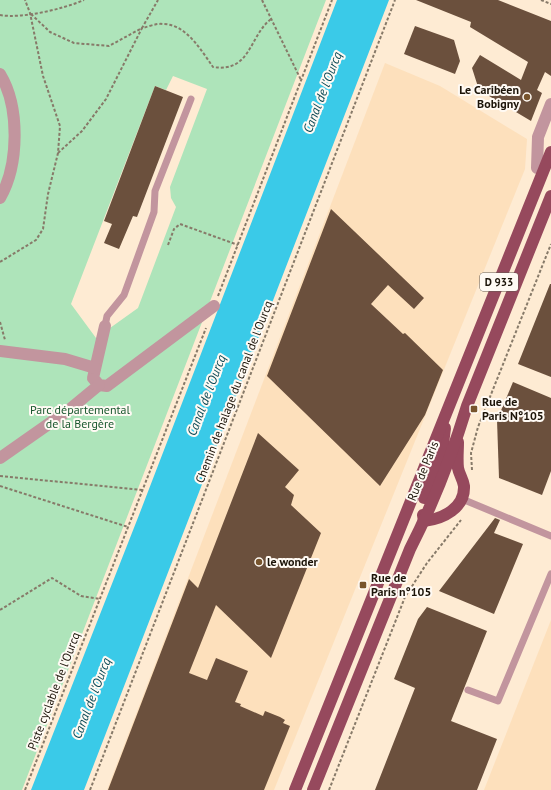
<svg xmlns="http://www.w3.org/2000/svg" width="551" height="790" viewBox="0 0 551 790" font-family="'PT Sans',sans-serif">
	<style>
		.built { fill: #fde0bc }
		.green { fill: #aee4ba; fill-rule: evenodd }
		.water { fill: #3acae8 }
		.building { fill: #6b503d }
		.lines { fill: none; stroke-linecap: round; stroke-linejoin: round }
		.path { stroke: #877a69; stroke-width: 2; stroke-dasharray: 3 2; stroke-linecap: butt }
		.lane { stroke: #c2959e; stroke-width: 7 }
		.street { stroke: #c2959e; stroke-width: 12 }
		.primary { stroke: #96495d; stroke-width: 12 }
		.poi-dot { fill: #77542d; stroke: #fffaf4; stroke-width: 1.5 }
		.labels { text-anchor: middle; stroke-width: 4; stroke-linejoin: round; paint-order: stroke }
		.shield { fill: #fffaf4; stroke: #605950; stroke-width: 1 }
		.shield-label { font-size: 11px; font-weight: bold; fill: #1c1409 }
		.poi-label { font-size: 12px; font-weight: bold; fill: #1c1409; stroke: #fffaf4; text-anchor: start }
		.street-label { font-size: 12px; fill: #1c1409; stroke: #fffaf4 }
		.park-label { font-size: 12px; fill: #19572e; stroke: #fffaf4 }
		.water-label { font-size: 13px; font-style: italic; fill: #0e4b57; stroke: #fffaf4 }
	</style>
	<rect width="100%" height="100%" fill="#feebd3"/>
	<g class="built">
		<path d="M385,63L440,86L527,139L525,169L274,790H107Z"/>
		<path d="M551,620V790H484Z"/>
	</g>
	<path class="green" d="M0,0H326L22,790H0ZM173,76L207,89L170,187L171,198L176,207L138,308L96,338L71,304L155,86L166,90Z"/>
	<path class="water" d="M337,0H389L84,790H31L139,515Z"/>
	<g class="building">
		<path d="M416,0H498L551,21V76L545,72L537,90L542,93L531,121L479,90L472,68L480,55L521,80L528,62L470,27L471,22Z"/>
		<path d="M415,26L454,40L460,61L455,74L404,54Z"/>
		<path d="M155,86L183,97L137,217L133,216L119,249L104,243L112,224L104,221Z"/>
		<path d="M331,209L424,298L414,309L388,285L371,304L403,334L405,333L443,370L425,415L380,486L267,376Z"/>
		<path d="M550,284H551V377L518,364Z"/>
		<path d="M513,382L551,398V471L542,495L499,478L497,420Z"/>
		<path d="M258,433L299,470L285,487L294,495L291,505L321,533L271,658L216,605L189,673L207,680L216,658L248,671L235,702L241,704L240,706L263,716L265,711L280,717L285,720L283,723L290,726L264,790H108L189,579L198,588Z"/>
		<path d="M495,518L500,520L494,533L523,544L494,614L439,591Z"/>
		<path d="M427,607L487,631L451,721L497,739L477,790H375L415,688L394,679L418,619Z"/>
	</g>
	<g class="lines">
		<g class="path">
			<path d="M262,0L301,80"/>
			<path d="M541,0L551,4"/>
			<path d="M31,14L50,32L74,43L109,46L142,28L158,0"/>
			<path d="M0,15C22,19 63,9 84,0"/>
			<path d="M58,153L82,131L106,99L142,28C148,27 156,23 163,24C186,24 201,50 213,67C251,73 249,36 271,19"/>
			<path d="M168,245L174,229L180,224L238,245"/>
			<path d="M0,262L36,240L43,229L48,194L58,153L60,126L43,76L30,13L25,0"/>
			<path d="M218,296L332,0"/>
			<path d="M0,322L5,340"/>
			<path d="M472,470L471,453L478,427L551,244"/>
			<path d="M0,476L143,490"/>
			<path d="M0,486L128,527"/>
			<path d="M0,610L52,578L81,596L100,599"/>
			<path d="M25,790L206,328"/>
			<path d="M90,790L395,0"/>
			<path d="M329,790L405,597L427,563L461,520"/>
		</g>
		<g class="lane">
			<path d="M105,326L107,316L124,295L154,212L155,191L191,99"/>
			<path d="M462,499L551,536"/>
			<path d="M468,690L498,701L551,574"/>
		</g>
		<g class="street">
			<path d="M0,74C20,107 19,165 0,198"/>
			<path d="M537,168L538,137L551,104"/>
			<path d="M105,326L93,378L99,385L107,386L214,306"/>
			<path d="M0,351L65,359L95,368"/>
			<path d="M0,458L70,409L99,385"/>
		</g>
		<g class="primary">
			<path d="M424,498L442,452L445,428"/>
			<path d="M423,515L424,521C443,519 465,508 464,486C463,479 459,474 458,468C457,459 458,451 458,442"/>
			<path d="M295,790L551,152"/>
			<path d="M313,790L410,549C433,504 452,455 467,406L551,196"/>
		</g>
	</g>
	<g class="poi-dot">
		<circle cx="527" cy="97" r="4"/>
		<rect x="470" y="405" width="8" height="8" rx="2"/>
		<circle cx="259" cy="562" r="4"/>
		<rect x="359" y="581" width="8" height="8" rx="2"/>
	</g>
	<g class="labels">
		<rect class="shield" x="480" y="273" width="38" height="18" rx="3"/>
		<g class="shield-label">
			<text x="499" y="286">D 933</text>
		</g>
		<g class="poi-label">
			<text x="519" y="94" text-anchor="end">Le Caribéen<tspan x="519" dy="14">Bobigny</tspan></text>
			<text x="482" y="406">Rue de<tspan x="482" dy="14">Paris N°105</tspan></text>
			<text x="267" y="566">le wonder</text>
			<text x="371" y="582">Rue de<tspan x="371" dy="14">Paris n°105</tspan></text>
		</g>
		<g class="street-label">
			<text transform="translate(234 392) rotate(-69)" y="4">Chemin de halage du canal de l'Ourcq</text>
			<text transform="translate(423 471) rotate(-68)" y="4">Rue de Paris</text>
			<text transform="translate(54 691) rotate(-69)" y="4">Piste cyclable de l'Ourcq</text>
		</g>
		<g class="park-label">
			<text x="80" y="414">Parc départemental<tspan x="80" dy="14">de la Bergère</tspan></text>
		</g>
		<g class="water-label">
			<text transform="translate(322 92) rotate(-69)" y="5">Canal de l'Ourcq</text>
			<text transform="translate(206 395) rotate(-69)" y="5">Canal de l'Ourcq</text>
			<text transform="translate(91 698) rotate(-69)" y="5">Canal de l'Ourcq</text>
		</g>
	</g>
</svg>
